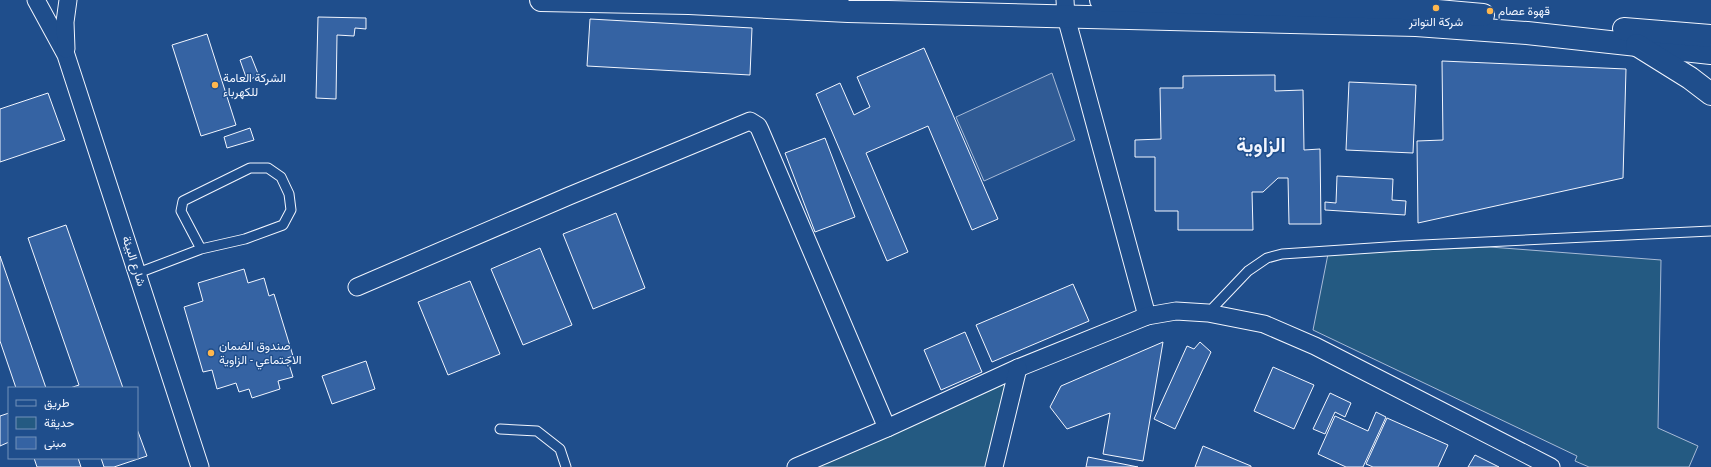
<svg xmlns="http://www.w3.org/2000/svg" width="1711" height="467" viewBox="0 0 1711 467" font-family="'Roboto Condensed',Vazirmatn,sans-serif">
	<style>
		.green { fill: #245a82; stroke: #a8bbd7 }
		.parking { fill: #305b95; stroke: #a8bbd7 }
		.building { fill: #3563a3; stroke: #f2f6ff }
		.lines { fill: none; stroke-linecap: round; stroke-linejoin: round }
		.lane-casing { stroke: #f2f6ff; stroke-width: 11 }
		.street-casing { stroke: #f2f6ff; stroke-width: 19 }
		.secondary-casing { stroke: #f2f6ff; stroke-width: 24 }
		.primary-casing { stroke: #f2f6ff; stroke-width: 24 }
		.lane { stroke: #1f4e8c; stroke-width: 9 }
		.street { stroke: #1f4e8c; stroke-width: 17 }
		.secondary { stroke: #1f4e8c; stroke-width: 22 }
		.primary { stroke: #1f4e8c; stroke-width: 22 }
		.poi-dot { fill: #ffb74d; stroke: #1f4e8c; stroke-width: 1.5 }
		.labels { text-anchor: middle; stroke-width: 3; stroke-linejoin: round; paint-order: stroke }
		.poi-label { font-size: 12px; fill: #f2f6ff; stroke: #1f4e8c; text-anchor: start }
		.street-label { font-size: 12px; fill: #f2f6ff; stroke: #1f4e8c }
		.town-label { font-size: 20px; font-weight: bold; fill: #f2f6ff; stroke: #1f4e8c }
	</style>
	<rect width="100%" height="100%" fill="#1f4e8c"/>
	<g class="green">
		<path d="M1490,247L1661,260L1658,428L1698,446L1689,467H1589L1575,461L1577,456L1313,330L1328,254Z"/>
		<path d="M1018,369L993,467H798Z"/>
	</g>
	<path class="parking" d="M1052,73L1075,140L984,181L956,117Z"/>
	<g class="building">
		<path d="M318,17L366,18V29L355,28L354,36L337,35L336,99L316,98Z"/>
		<path d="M590,19L752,28L750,75L587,66Z"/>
		<path d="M207,34L236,125L201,136L172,45Z"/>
		<path d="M924,48L998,219L972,230L928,126L866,153L908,252L887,261L816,94L840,83L854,115L870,107L857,77Z"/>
		<path d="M251,56L259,76L247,80L240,60Z"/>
		<path d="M1442,61L1626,69L1623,178L1418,223L1417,141L1443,140Z"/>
		<path d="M1275,75V91L1303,90L1304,150L1320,149L1321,224H1289L1288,178H1278L1263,192H1252L1253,230H1178V211H1155V157H1135V140L1161,139L1160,88H1183V76Z"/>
		<path d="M1349,82L1416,85L1413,153L1346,150Z"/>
		<path d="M48,93L65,140L0,162V109Z"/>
		<path d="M250,128L254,140L227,148L224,137Z"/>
		<path d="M825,138L855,217L815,232L785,153Z"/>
		<path d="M1337,176L1393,179L1392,200L1406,201L1405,215L1325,210V202L1336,203Z"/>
		<path d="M616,213L645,288L593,309L563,234Z"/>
		<path d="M66,225L123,388H70L79,385L28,238Z"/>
		<path d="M540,248L572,325L523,345L491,269Z"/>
		<path d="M0,256L46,388H16L0,341Z"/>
		<path d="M244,269L248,283L264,278L269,296L274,294L293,356L287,358L293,377L278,381L280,389L252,398L249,389L239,392L236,383L217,389L212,370L203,372L184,307L203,301L198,283Z"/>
		<path d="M470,281L500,354L448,375L418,302Z"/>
		<path d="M1073,284L1089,321L992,362L976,325Z"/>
		<path d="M965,332L982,372L941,390L924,350Z"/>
		<path d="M1163,342L1143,461L1103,454L1110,413L1067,429L1050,407L1061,386Z"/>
		<path d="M1200,342L1211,352L1175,429L1154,419L1187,346L1194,349Z"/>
		<path d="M366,361L375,389L332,404L322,376Z"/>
		<path d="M1273,367L1314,385L1294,429L1254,411Z"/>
		<path d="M1330,393L1351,403L1345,417L1335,412L1325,434L1313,429Z"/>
		<path d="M1376,412L1386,417L1363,467H1346L1318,454L1335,416L1368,431Z"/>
		<path d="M9,413V442L0,446V416Z"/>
		<path d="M1387,418L1448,445L1438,467H1373L1366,464Z"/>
		<path d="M137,429L147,456L114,467H104L101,458H137Z"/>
		<path d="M1203,446L1251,466V467H1195Z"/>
		<path d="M1475,455L1499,467H1468Z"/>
		<path d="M1088,457L1138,467H1086Z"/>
		<path d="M34,458H78L81,467H37Z"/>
	</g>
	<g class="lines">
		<g class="lane-casing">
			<g id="lane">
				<path d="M138,273L201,249L245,239L283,225L291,210L289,194L281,177L268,168H250L183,201L181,211L201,249"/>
				<path d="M1208,313L1248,271L1267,258L1282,254L1402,246L1711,231"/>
				<path d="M500,429L537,431L560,449L566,467"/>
			</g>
		</g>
		<g class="street-casing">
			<g id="street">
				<path d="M36,0L66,55L200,467"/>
				<path d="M1065,0L1066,17L1147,316"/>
				<path d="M66,49L65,22L68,0"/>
				<path d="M357,287L569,196L750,121L758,126L760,130L887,428"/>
				<path d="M796,467L887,428L1018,368L1147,316L1176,311L1208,313L1264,324L1315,346L1551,467"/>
				<path d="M994,467L1018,368"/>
			</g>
		</g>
		<g class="secondary-casing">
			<g id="secondary">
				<path d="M541,0L689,3L848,11L1416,25L1527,33L1711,53"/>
				<path d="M1101,0L1404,8L1483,15"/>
				<path d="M1624,29L1711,36"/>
			</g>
		</g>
		<g class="primary-casing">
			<path id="primary" d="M1637,45L1690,78L1711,94"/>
		</g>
		<use href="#lane" class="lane"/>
		<use href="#street" class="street"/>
		<use href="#secondary" class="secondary"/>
		<use href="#primary" class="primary"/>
	</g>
	<g class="poi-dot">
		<circle cx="1436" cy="8" r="4"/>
		<circle cx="1490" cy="11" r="4"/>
		<circle cx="215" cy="85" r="4"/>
		<circle cx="211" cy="353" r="4"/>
	</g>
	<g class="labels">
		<g class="poi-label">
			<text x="1498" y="15">قهوة عصام</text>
			<text x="1436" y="26" text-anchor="middle">شركة التواتر</text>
			<text x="223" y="82">الشركة العامة<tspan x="223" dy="14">للكهرباء</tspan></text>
			<text x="219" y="350">صندوق الضمان<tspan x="219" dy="14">الاجتماعي - الزاوية</tspan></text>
		</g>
		<g class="street-label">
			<text transform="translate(134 261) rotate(72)" y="4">شارع البيئة</text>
		</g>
		<g class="town-label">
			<text x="1261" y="152">الزاوية</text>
		</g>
	</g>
	<rect x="8" y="387" width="130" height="72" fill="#1f4e8c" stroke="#7391ba"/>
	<rect x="16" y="400" width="20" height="6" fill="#1f4e8c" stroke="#7391ba"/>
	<text x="44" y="407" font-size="12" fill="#f2f6ff">طريق</text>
	<rect x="16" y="417" width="20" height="12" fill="#245a82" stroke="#7391ba"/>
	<text x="44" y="427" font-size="12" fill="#f2f6ff">حديقة</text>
	<rect x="16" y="437" width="20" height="12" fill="#3563a3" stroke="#7391ba"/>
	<text x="44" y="447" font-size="12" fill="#f2f6ff">مبنى</text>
</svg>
